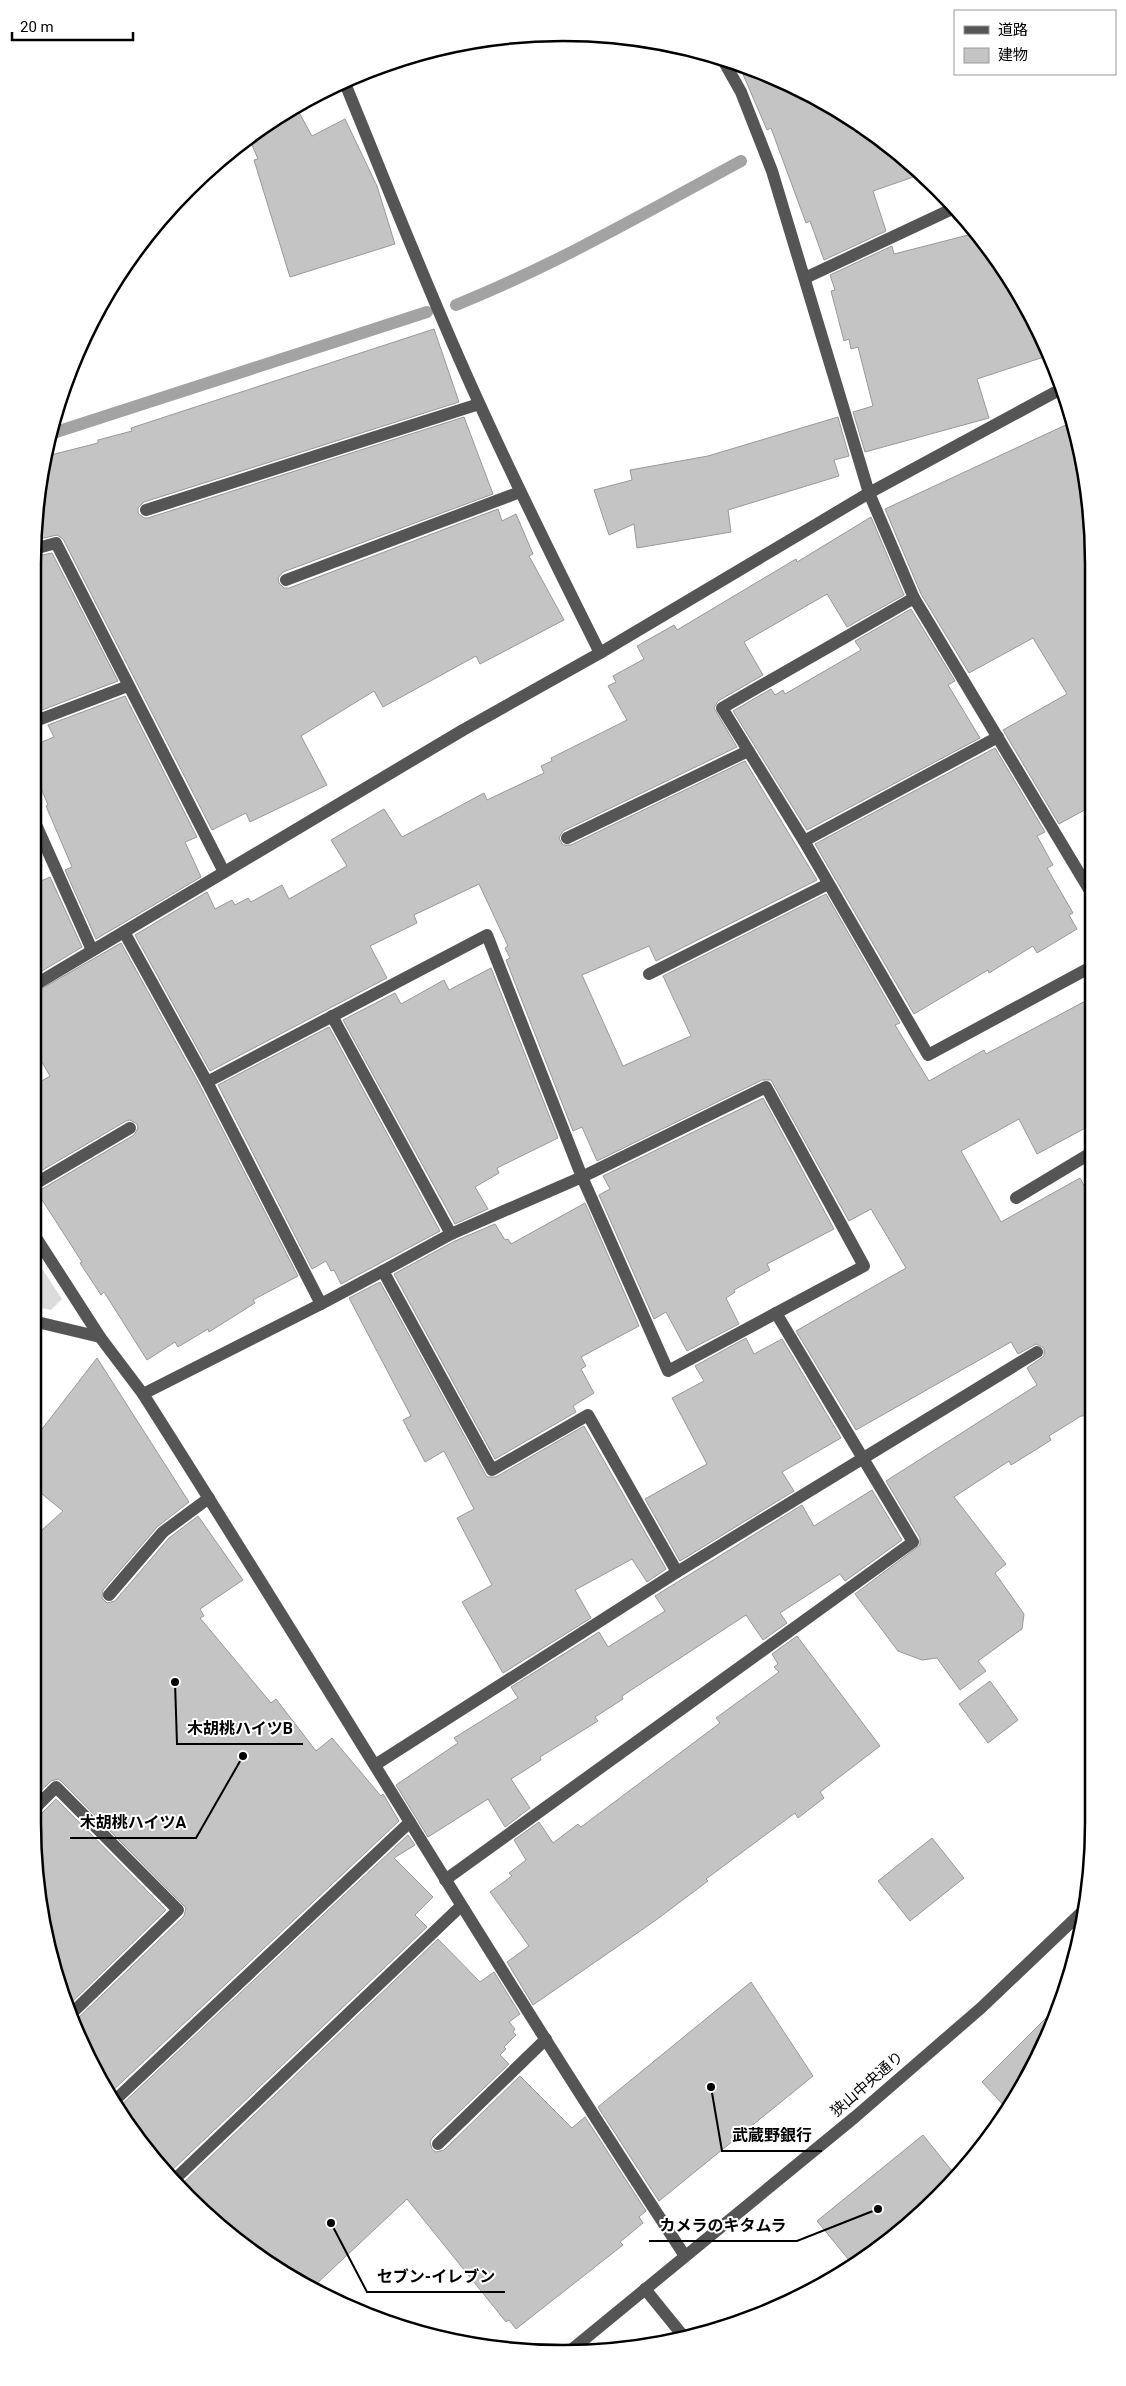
<svg xmlns="http://www.w3.org/2000/svg" width="1126" height="2386" viewBox="0 0 1126 2386" font-family="Roboto,'Noto Sans JP',sans-serif">
	<style>
		.green { fill: #dcdcdc }
		.lines { fill: none; stroke-linecap: round; stroke-linejoin: round }
		.stream { stroke: #a3a3a3; stroke-width: 12 }
		.building { fill: #c4c4c4; stroke: #999 }
		.minor { stroke: #555; stroke-width: 12 }
		.labels { text-anchor: middle; stroke-width: 4; stroke-linejoin: round; paint-order: stroke }
		.street-label { font-size: 15px; fill: #000; stroke: #fff }
		.rim { fill: none; stroke: #000; stroke-width: 2.5 }
		.leader { fill: none; stroke: #000; stroke-width: 2 }
		.callout-dot { fill: #000; stroke: #fff; stroke-width: 2 }
		.callout-label { font-size: 16px; text-anchor: middle; font-weight: bold; fill: #000; stroke: #fff; stroke-width: 4; stroke-linejoin: round; paint-order: stroke }
	</style>
	<rect width="100%" height="100%" fill="#fff"/>
	<path class="green" d="M33,1255L62,1299L51,1310L33,1306Z"/>
	<g class="lines">
		<g class="stream">
			<path d="M456,305C555,265 647,212 741,161"/>
			<path d="M50,434L427,312"/>
		</g>
	</g>
	<g class="building">
		<path d="M739,65L766,73L886,142L919,175L873,191L886,231L824,260L810,221L806,223L771,128L767,130Z"/>
		<path d="M296,107L312,136L345,119L377,186L395,244L290,277L254,160L258,159L252,145L258,141L255,133L269,122Z"/>
		<path d="M976,233L984,240L1050,355L977,379L989,418L865,452L853,412L873,406L858,347L851,349L849,339L844,341L831,291L835,290L830,275L892,246L894,254Z"/>
		<path d="M434,329L459,402L144,502L138,508V513L144,518H148L464,417L493,494L283,572L278,578L279,583L284,588H289L498,509L502,521L516,514L533,554L529,556L564,620L480,664L476,656L383,707L374,691L301,736L327,785L250,822L246,813L212,830L63,539L57,535L35,540L43,457L98,443V440L132,431L131,428Z"/>
		<path d="M838,417L849,456L834,460L839,476L728,510L731,532L637,548L634,524L609,535L594,490L632,480L630,470L708,456Z"/>
		<path d="M1070,423L1089,493L1090,807L1059,824L1003,730L1067,694L1033,638L969,673L921,594L885,509Z"/>
		<path d="M871,517L904,595L847,627L827,594L744,642L763,675L718,701L714,708L737,747L563,831L559,838L563,845H571L745,761L817,880L656,961L649,946L582,975L623,1066L691,1036L663,976L826,894L900,1023L895,1025L929,1081L984,1050L986,1054L1091,998V1125L1037,1154L1019,1119L961,1151L1001,1222L1080,1178L1091,1198L1092,1416H1081L1049,1436L1051,1440L1037,1449L1011,1465L1009,1461L954,1497L1006,1564L995,1573L1024,1614L1022,1629L978,1661L986,1671L960,1690L937,1658L922,1660L898,1651L855,1594L920,1545V1538L886,1481L1037,1385L1027,1368L1044,1356V1348L1036,1344L1018,1354L1011,1342L856,1430L796,1331L906,1268L871,1209L849,1221L771,1080H762L597,1161L582,1127L573,1131L506,960L510,958L505,948L508,946L479,884L414,915L417,923L370,946L387,978L210,1071L135,935L207,892L215,909L232,900L235,905L248,898L251,902L282,885L289,899L347,866L331,840L384,809L402,837L484,793L487,800L544,773L541,766L552,761L551,758L627,720L608,686L616,682L613,676L644,659L637,646L674,625L677,630L796,559L797,562Z"/>
		<path d="M52,553L118,681L42,710L32,689V563L33,557Z"/>
		<path d="M911,609L955,681L948,685L980,738L807,830L733,711L771,689L775,695L783,690L785,694L861,650L855,641Z"/>
		<path d="M125,696L197,837L185,842L201,877L96,939L65,870L72,867L46,806L48,805L32,766V746L54,737L48,725Z"/>
		<path d="M995,748L1045,832L1037,836L1053,865L1047,868L1073,913L1069,915L1077,929L1037,953L1033,946L989,973L988,970L914,1014L815,844Z"/>
		<path d="M50,877L82,947L32,977V885Z"/>
		<path d="M121,943L200,1086L298,1276L253,1300L255,1303L209,1332L208,1329L178,1347L175,1342L147,1360L104,1292L101,1295L80,1263L82,1262L37,1192L134,1135L138,1128L137,1124L130,1120L126,1121L32,1176V1087L50,1076L32,1045V994Z"/>
		<path d="M491,968L558,1138L497,1168L499,1173L475,1187L488,1209L455,1224L343,1020L395,993L401,1004L444,980L449,990Z"/>
		<path d="M329,1027L440,1231L341,1284L334,1270L331,1271L326,1261L312,1269L218,1085Z"/>
		<path d="M763,1098L834,1229L767,1264L770,1270L734,1290L735,1292L726,1298L739,1324L687,1351L666,1312L654,1319L599,1195L610,1189L603,1176Z"/>
		<path d="M585,1203L639,1326L581,1357L586,1366L581,1369L594,1393L573,1406L576,1412L495,1459L394,1274L455,1241L495,1224L505,1240L508,1239L511,1244Z"/>
		<path d="M380,1282L487,1477H496L584,1426L666,1569L647,1582L632,1559L575,1590L591,1618L503,1673L462,1602L492,1585L457,1518L474,1509L444,1451L425,1462L403,1420L411,1416L349,1298Z"/>
		<path d="M746,1338L754,1354L782,1339L841,1438L782,1472L794,1491L680,1561L645,1499L707,1464L672,1398L704,1381L695,1366Z"/>
		<path d="M97,1358L189,1502L157,1527L103,1590L102,1598L107,1603L115,1601L169,1538L198,1516L243,1580L200,1609L204,1616L200,1618L271,1703L276,1699L316,1751L332,1738L381,1796L383,1794L399,1821L108,2095L74,2022L184,1916L186,1908L61,1781L58,1779L51,1781L32,1799V1539L63,1511L32,1486V1442Z"/>
		<path d="M872,1490L902,1540L845,1581L840,1574L780,1613L787,1623L763,1640L746,1615L622,1696L623,1699L595,1717L598,1721L540,1757L541,1760L511,1779L530,1808L505,1827L488,1799L428,1837L396,1785L458,1743L454,1738L518,1698L511,1687L599,1632L608,1647L665,1611L655,1596L802,1505L814,1526Z"/>
		<path d="M797,1636L880,1746L820,1792L824,1798L798,1818L795,1813L706,1879L708,1881L656,1920L533,2005L507,1962L529,1946L490,1892L512,1876L509,1873L526,1860L514,1840L539,1822L553,1843L578,1824L581,1827L720,1723L716,1718L779,1672L774,1667L778,1664L772,1654Z"/>
		<path d="M990,1681L1018,1720L988,1743L959,1704Z"/>
		<path d="M56,1799L166,1910L67,2007L61,1994L43,1926L32,1823V1818L39,1816Z"/>
		<path d="M408,1835L415,1845L394,1858L433,1897L415,1915L427,1927L168,2174L142,2146L117,2109Z"/>
		<path d="M932,1838L964,1878L910,1921L878,1881Z"/>
		<path d="M438,1939L480,1982L494,1972L520,2014L509,2022L515,2029L513,2032L516,2035L504,2047L506,2049L500,2055L509,2064L432,2138L430,2142L432,2149L436,2152L444,2150L520,2076L572,2128L585,2117L646,2211L639,2217L643,2223L620,2242L623,2245L516,2329L509,2320L506,2322L407,2199L312,2288L269,2264L213,2222L180,2186Z"/>
		<path d="M751,1982L813,2076L659,2201L598,2107Z"/>
		<path d="M1051,2013L1056,2017L1053,2026L1008,2110L982,2082Z"/>
		<path d="M923,2135L956,2176L938,2198L886,2244L853,2265L817,2221Z"/>
	</g>
	<g class="lines">
		<g class="minor">
			<path d="M723,60L741,92L772,171L869,493L914,598L1090,891"/>
			<path d="M344,81C389,190 431,299 480,405C518,489 559,571 600,653"/>
			<path d="M805,278L952,209"/>
			<path d="M146,510L479,404"/>
			<path d="M34,549L56,543L224,872"/>
			<path d="M286,580L520,492"/>
			<path d="M914,598L722,708L804,841L928,1055L1091,967"/>
			<path d="M33,722L128,686"/>
			<path d="M33,818L92,950"/>
			<path d="M567,838L748,751"/>
			<path d="M804,841L998,737"/>
			<path d="M124,932L207,1082L321,1304L143,1394"/>
			<path d="M649,974L828,884"/>
			<path d="M33,986L463,730L600,653L869,493L1061,389"/>
			<path d="M332,1016L451,1234"/>
			<path d="M207,1082L487,935L582,1177L668,1371L864,1266L766,1087L582,1177L451,1234L383,1271L492,1470L588,1415L677,1572"/>
			<path d="M33,1185L130,1128"/>
			<path d="M1016,1198L1091,1153"/>
			<path d="M33,1233L100,1337L143,1394C325,1680 498,1972 685,2256"/>
			<path d="M321,1304L383,1271"/>
			<path d="M33,1321L100,1337"/>
			<path d="M109,1595L163,1532L209,1498"/>
			<path d="M375,1765L677,1572L1037,1352"/>
			<path d="M33,1810L56,1787L178,1910L70,2015"/>
			<path d="M445,1880L913,1542L776,1313"/>
			<path d="M113,2102L410,1822"/>
			<path d="M438,2144L546,2039"/>
			<path d="M174,2180L461,1906"/>
			<path d="M645,2289L684,2337"/>
			<path d="M570,2351L855,2117L981,2008L1085,1909"/>
		</g>
	</g>
	<g class="labels">
		<g class="street-label">
			<text transform="translate(867 2084) rotate(-41)" y="5">狭山中央通り</text>
		</g>
	</g>
	<path d="M0 0H1126V2386H0ZM563 41H563A522 522 0 0 1 1085 563V1823A522 522 0 0 1 563 2345H563A522 522 0 0 1 41 1823V563A522 522 0 0 1 563 41Z" fill="#fff" fill-rule="evenodd"/>
	<path class="rim" d="M563 41H563A522 522 0 0 1 1085 563V1823A522 522 0 0 1 563 2345H563A522 522 0 0 1 41 1823V563A522 522 0 0 1 563 41Z"/>
	<path class="leader" d="M175 1682L177 1744H303M243 1756L196 1838H70M711 2087L722 2151H822M878 2209L797 2241H649M331 2223L367 2292H505"/>
	<g class="callout-dot">
		<circle cx="175" cy="1682" r="5"/>
		<circle cx="243" cy="1756" r="5"/>
		<circle cx="711" cy="2087" r="5"/>
		<circle cx="878" cy="2209" r="5"/>
		<circle cx="331" cy="2223" r="5"/>
	</g>
	<g class="callout-label">
		<text x="240" y="1734">木胡桃ハイツB</text>
		<text x="133" y="1828">木胡桃ハイツA</text>
		<text x="772" y="2141">武蔵野銀行</text>
		<text x="723" y="2231">カメラのキタムラ</text>
		<text x="436" y="2282">セブン-イレブン</text>
	</g>
	<rect x="954" y="10" width="162" height="65" fill="#ffffff" stroke="#999999"/>
	<rect x="964" y="26" width="25" height="8" fill="#555555" stroke="#999999"/>
	<text x="998" y="35" font-size="15" fill="#000000">道路</text>
	<rect x="964" y="48" width="25" height="15" fill="#c4c4c4" stroke="#999999"/>
	<text x="998" y="60" font-size="15" fill="#000000">建物</text>
	<path d="M12 32v8h121v-8" fill="none" stroke="#000000" stroke-width="2.5"/>
	<text x="20" y="32" font-size="15" fill="#000000" stroke="#ffffff" stroke-width="4" paint-order="stroke">20 m</text>
</svg>
